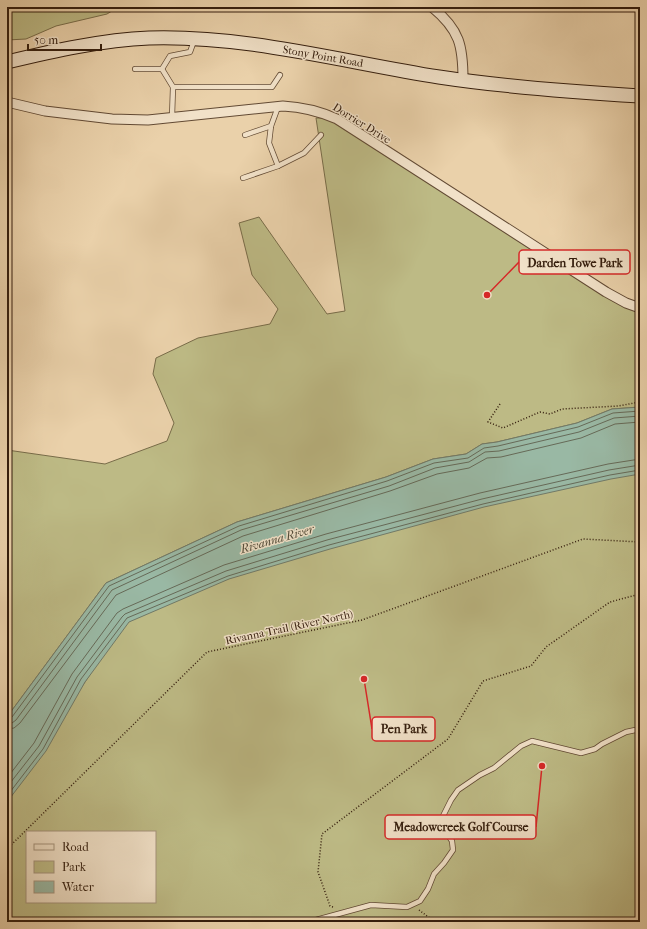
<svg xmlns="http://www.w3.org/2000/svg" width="647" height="929" viewBox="0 0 647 929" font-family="'IM FELL French Canon',serif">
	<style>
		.green { fill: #bdba85; stroke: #786c49; fill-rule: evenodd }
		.water { fill: #99b8a4; stroke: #717a68 }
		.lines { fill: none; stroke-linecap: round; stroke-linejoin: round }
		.shore { stroke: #666a58; stroke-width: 1 }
		.lane-casing { stroke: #624a34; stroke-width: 6 }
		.street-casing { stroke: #624a34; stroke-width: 11 }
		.secondary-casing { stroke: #341d0d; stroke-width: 15 }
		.path { stroke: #341d0d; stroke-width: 1.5; stroke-dasharray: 1 2; stroke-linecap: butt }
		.lane { stroke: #f1e1c8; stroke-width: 4.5 }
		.street { stroke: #f1e1c8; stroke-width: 9 }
		.secondary { stroke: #f1e1c8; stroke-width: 13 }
		.labels { text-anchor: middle; stroke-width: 3; stroke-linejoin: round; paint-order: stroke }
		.street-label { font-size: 11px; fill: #341d0d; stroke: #f1e1c8 }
		.water-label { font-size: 12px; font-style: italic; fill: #524c3a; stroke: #f1e1c8 }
		.leader { fill: none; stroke: #d62828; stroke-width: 1.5 }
		.callout-dot { fill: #d62828; stroke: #f1e1c8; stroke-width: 1.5 }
		.callout { fill: #f1e1c8; stroke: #d62828; stroke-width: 1.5 }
		.callout-label { font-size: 12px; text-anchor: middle; font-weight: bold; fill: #341d0d }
	</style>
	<rect width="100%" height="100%" fill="#ead1aa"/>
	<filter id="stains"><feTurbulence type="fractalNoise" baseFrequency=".005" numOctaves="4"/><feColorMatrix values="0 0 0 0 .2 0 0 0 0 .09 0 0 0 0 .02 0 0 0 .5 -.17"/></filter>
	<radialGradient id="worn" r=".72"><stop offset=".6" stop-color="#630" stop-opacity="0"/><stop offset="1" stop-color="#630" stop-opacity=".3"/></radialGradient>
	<g class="green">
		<path d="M7,7H116L115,9L107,14L56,26L26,39L7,40Z"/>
		<path d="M316,118H338L598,287L640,306V407L612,409L577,423L497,442L482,444L466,454L433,459L386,477L237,522L106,583L7,717V450L105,464L167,441L174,423L153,374L156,358L198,338L270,324L278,309L252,275L239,223L259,217L327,314L345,311Z"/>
		<path d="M640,457V922H7V799L91,673L121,625L214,584L321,545ZM27,832H155V902H27Z"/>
	</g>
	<path class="water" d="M640,407V474L611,479L484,507L330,549L229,579L129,622L85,682L46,751L7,802V717L106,583L237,522L386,477L433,459L466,454L482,444L497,442L577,423L612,409Z"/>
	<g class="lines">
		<g class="shore">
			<path d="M7,718L12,717L109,586L239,526L387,481L434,463L468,458L484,448L498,446L578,427L613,413L640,411"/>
			<path d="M7,723H12L16,720L112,590L241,530L389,486L435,468L469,462L485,452L499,451L579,432L614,418L640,416"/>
			<path d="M7,729L14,728L20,723L116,595L243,536L390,491L437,474L469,468L487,458L501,457L581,438L615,424L640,422"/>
			<path d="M7,778L34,743L72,674L117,613L123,609L224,565L326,534L480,493L608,464L640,459"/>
			<path d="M7,787L39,746L77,677L122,617L125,614L226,571L327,540L482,499L609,470L640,465"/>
			<path d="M7,796L43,749L81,679L127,618L228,576L329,545L483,504L610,475L640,470"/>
		</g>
		<g class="lane-casing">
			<g id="lane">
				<path d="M135,69H162L170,56L190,52L194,41"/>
				<path d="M162,69L173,87L172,117"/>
				<path d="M173,87H272L280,75"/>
				<path d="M278,107L271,126L269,143L278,166L304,153L321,135"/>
				<path d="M245,135L271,126"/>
				<path d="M243,178L278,166"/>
				<path d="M299,922L316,920L371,905L407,907L420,901L428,889L434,874L444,863L453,850L452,841L442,826L443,816L451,800L458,790L480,775L494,768L521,746L532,741L581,753L595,749L602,744L626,732L640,729"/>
				<path d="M632,922L640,917"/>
			</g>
		</g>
		<g class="street-casing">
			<g id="street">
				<path d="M432,7C460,30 463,46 463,80"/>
				<path d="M7,102L45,111L112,119L148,120L283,106C303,107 319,111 337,119L606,292L626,303L640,308"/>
			</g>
		</g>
		<g class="secondary-casing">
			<path id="secondary" d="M7,62C53,51 102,40 149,38C247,35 343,62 439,77C505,87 573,92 640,96"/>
		</g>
		<g class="path">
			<path d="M500,404L488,422L503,428L540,412L550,414L562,409L618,406L640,402"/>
			<path d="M7,849L207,652L362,620L583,539L640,542"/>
			<path d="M333,907L330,906L318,872L322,834L448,739L483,681L531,666L546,647L610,602L640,594"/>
			<path d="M419,910L435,922"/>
			<path d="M348,919L352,922"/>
		</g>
		<use href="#lane" class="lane"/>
		<use href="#street" class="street"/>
		<use href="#secondary" class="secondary"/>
	</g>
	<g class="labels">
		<g class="street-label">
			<text transform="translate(323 56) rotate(10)" y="4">Stony Point Road</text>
			<text transform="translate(362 123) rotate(32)" y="4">Dorrier Drive</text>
			<text transform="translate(289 627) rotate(-12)" y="4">Rivanna Trail (River North)</text>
		</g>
		<g class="water-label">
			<text transform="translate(277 539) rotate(-16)" y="4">Rivanna River</text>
		</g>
	</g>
	<path class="leader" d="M487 295L519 262M364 679L372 729M542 766L536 827"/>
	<g class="callout-dot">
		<circle cx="487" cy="295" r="4"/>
		<circle cx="364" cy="679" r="4"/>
		<circle cx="542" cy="766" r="4"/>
	</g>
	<g class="callout">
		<rect x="519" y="250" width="111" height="24" rx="4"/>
		<rect x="372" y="717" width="63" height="24" rx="4"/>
		<rect x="385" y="815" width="151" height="24" rx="4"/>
	</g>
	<g class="callout-label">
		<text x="575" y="267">Darden Towe Park</text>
		<text x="404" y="733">Pen Park</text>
		<text x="461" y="831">Meadowcreek Golf Course</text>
	</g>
	<rect width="647" height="929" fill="none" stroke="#ead1aa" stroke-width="24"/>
	<rect x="8" y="8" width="631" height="913" fill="none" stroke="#341d0d" stroke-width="2"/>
	<rect x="12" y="12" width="623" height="905" fill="none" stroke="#341d0d"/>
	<rect x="26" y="831" width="130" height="72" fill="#f1e1c8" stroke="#a5937d"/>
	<rect x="34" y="844" width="20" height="6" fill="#f1e1c8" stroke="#a5937d"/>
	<text x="62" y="851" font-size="12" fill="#341d0d">Road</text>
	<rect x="34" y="861" width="20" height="12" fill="#bdba85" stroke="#a5937d"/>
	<text x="62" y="871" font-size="12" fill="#341d0d">Park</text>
	<rect x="34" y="881" width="20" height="12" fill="#99b8a4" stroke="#a5937d"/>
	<text x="62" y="891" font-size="12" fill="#341d0d">Water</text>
	<path d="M28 44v6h73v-6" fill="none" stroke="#341d0d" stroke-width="2"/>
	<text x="34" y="44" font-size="12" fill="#341d0d" stroke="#f1e1c8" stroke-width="3" paint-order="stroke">50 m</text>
	<rect width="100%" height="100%" filter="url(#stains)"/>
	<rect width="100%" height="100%" fill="url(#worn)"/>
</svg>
